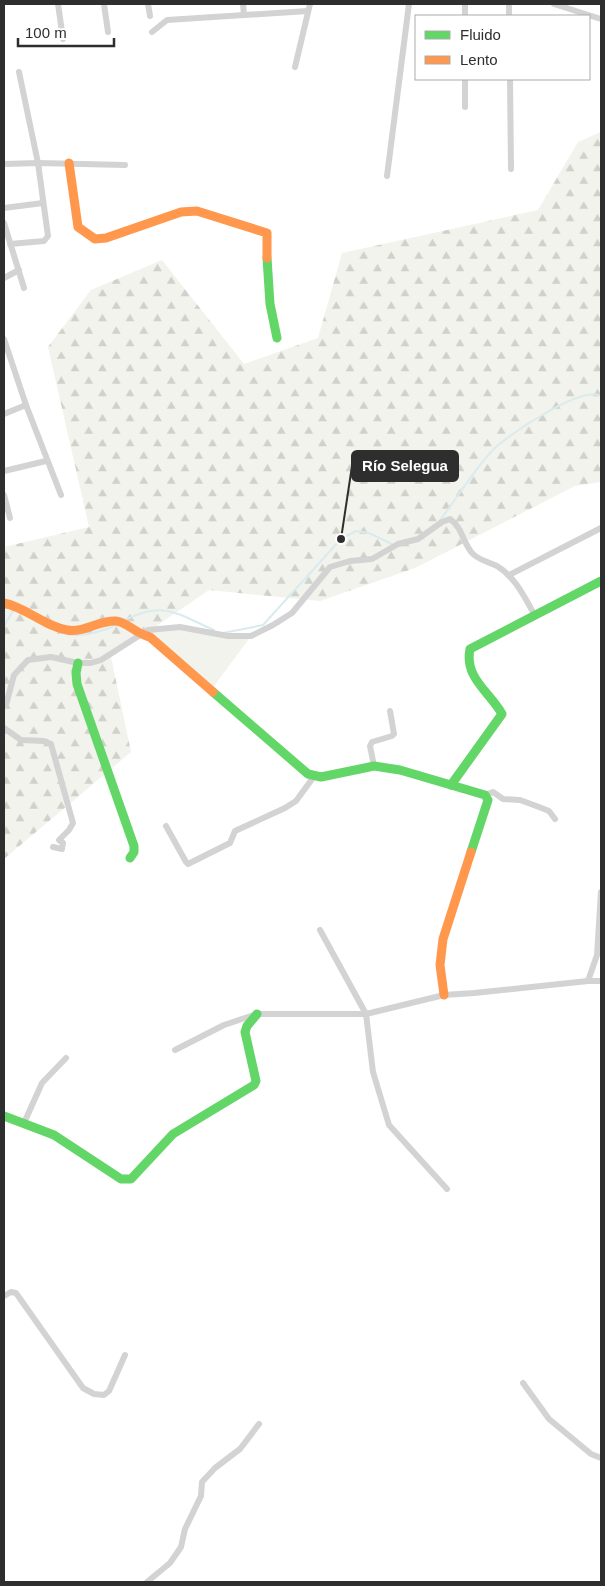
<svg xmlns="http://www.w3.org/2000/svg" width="605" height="1586" viewBox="0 0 605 1586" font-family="Arial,sans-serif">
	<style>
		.forest { fill: url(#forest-firs) }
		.park { fill: #f2f3ec }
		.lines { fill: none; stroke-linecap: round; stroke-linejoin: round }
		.stream { stroke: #daebef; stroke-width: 2 }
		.street { stroke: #d3d3d3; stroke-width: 6 }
		.fast { stroke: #63d668; stroke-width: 9 }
		.slow { stroke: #ff974d; stroke-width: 9 }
		.leader { fill: none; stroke: #2e2e2e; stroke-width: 2 }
		.callout-dot { fill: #2e2e2e; stroke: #fff; stroke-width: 2 }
		.callout { fill: #2e2e2e; stroke: #2e2e2e; stroke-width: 2 }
		.callout-label { font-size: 15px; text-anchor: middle; font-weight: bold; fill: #fff }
	</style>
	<defs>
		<pattern id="forest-firs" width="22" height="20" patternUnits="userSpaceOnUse" patternTransform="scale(1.25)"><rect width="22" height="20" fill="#f2f3ec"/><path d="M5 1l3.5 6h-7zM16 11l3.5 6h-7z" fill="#d0d1cb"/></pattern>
	</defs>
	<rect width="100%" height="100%" fill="#fff"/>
	<path class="forest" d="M601,132V482L575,486L415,568L320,601L209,590L111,657L131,752L4,859V547L89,527L48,347L91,290L162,260L244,364L318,338L342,253L538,210L578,142Z"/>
	<path class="park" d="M178,627L251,636L211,690L150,637L152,632Z"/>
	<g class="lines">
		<g class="stream">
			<path d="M440,520C457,498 472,473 491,452C505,436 582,385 601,396"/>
			<path d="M125,620C164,600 177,614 214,630"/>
			<path d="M4,626L14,609"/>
			<path d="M64,633C76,639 104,631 116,625"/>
			<path d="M223,633L263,625L341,539L356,531L369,533L392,544"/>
		</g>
		<g class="street">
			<path d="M58,4L63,39"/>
			<path d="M104,4L108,32"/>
			<path d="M148,4L150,16"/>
			<path d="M243,4L244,15"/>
			<path d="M465,4V16"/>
			<path d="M509,4V16"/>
			<path d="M554,4L601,19"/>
			<path d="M152,32L167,20L308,11"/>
			<path d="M295,67L310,4"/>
			<path d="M465,79V107"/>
			<path d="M510,79L511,169"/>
			<path d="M4,164L38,163L125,165"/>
			<path d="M387,176L409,4"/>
			<path d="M4,208L43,203"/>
			<path d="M4,223L24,288"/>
			<path d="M10,244L44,241L48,236L38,163L19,72"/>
			<path d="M4,278L19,270"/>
			<path d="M4,339L26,405L61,495"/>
			<path d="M4,414L26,405"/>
			<path d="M4,471L46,461"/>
			<path d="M4,495L10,518"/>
			<path d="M509,575L601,528"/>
			<path d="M4,706L6,705L14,675L28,660L51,657L78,663H91L101,660L148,630L180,627L228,636H251L273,625L292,613L330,567L350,561L372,559L398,544L418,539L442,522L450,519C463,528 463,544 473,554C479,560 489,562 497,566C515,577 524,596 534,614"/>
			<path d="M4,728L21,740L44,741L51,744L73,823L69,830L59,840L63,843L62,849L53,847"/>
			<path d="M374,766L370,746L372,742L392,736L394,734L390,711"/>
			<path d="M485,795L493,792L503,799L520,800L539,807L549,811L555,819"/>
			<path d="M166,826L186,862L188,864L230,843L235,831L285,808L296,801L315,775"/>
			<path d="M320,930L366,1014L373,1072L389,1125L447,1189"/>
			<path d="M588,981L597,955L601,892"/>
			<path d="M175,1050L224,1025L257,1014H366L444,995L474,993L588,981H601"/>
			<path d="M24,1123L42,1083L66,1058"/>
			<path d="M4,1296L11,1292L16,1293L83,1388L94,1394L104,1395L109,1391L125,1355"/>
			<path d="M523,1383L549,1419L591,1454L601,1458"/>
			<path d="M147,1582L170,1563L181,1547L185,1529L201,1496L202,1482L215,1468L240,1449L259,1424"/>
		</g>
		<g class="fast">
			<path d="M267,258L270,304L277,338"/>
			<path d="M78,663L76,673L77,684L134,846V852L130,858"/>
			<path d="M213,692L308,774L321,777L374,766L400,770L485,795L488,800L471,852"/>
			<path d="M451,785L502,714C490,692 464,678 470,649L601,581"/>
			<path d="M4,1116L54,1135L121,1179H131L173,1134L254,1085L256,1081L245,1032L247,1026L257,1014"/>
		</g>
		<g class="slow">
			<path d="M69,163L78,227L95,239L106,238L181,212L197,211L267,233V258"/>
			<path d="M4,603C27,608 44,626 67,630C84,633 99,620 116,621C127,622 136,634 150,637L213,692"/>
			<path d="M444,995L440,965L443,939L471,852"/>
		</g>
	</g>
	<path class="leader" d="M341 539L352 466"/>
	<circle class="callout-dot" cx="341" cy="539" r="5"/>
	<rect class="callout" x="352" y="451" width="106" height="30" rx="5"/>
	<g class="callout-label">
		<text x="405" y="471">Río Selegua</text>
	</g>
	<rect width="605" height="1586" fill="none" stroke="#2e2e2e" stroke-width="10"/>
	<rect x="415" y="15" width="175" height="65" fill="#ffffff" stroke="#ababab"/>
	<rect x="425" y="31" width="25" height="8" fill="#63d668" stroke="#ababab"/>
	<text x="460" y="40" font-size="15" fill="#2e2e2e">Fluido</text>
	<rect x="425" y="56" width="25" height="8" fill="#ff974d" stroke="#ababab"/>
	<text x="460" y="65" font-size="15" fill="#2e2e2e">Lento</text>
	<path d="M18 38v8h96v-8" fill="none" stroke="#2e2e2e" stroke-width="2.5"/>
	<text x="25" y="38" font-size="15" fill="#2e2e2e" stroke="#ffffff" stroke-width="4" paint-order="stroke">100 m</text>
</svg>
